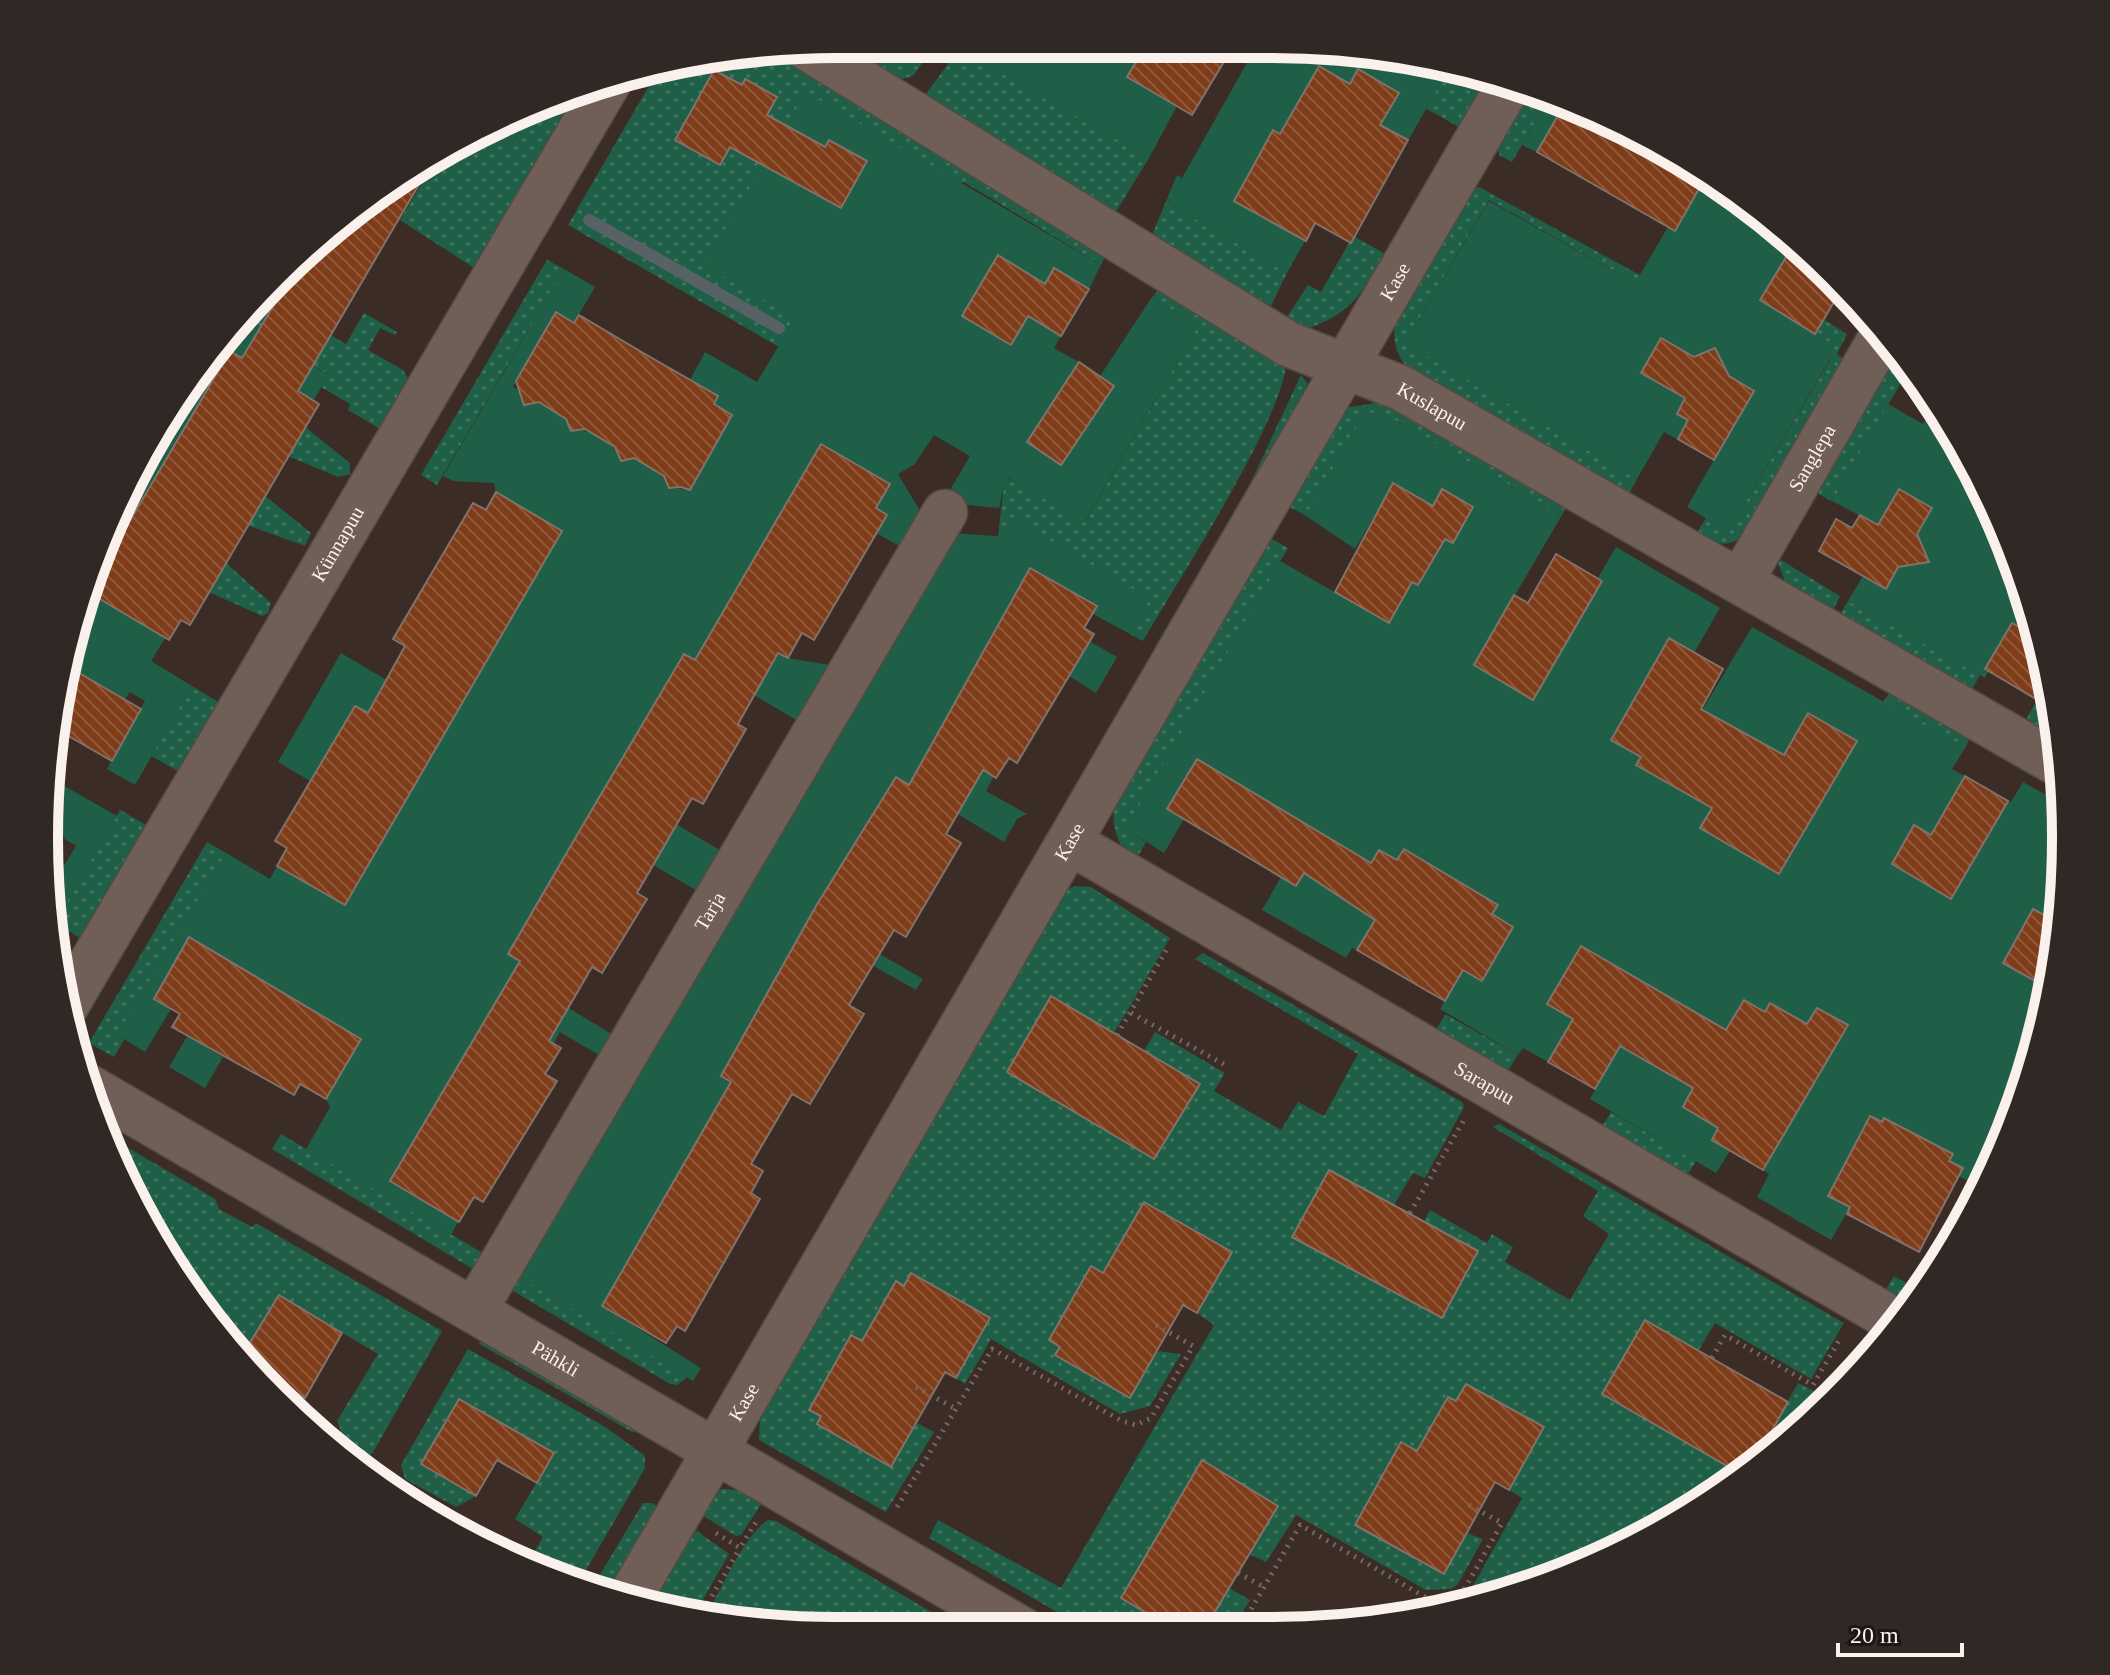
<svg xmlns="http://www.w3.org/2000/svg" width="2110" height="1675" viewBox="0 0 2110 1675" font-family="'Times New Roman',serif">
	<style>
		.grass { fill: url(#grass-dots) }
		.green { fill: #1f5f47 }
		.lines { fill: none; stroke-linecap: round; stroke-linejoin: round }
		.stream { stroke: #586164; stroke-width: 12 }
		.building { fill: url(#building-back-hatch); stroke: #82726a; stroke-width: 2 }
		.street-casing { stroke: #564a44; stroke-width: 47 }
		.path { stroke: #756862; stroke-width: 5; stroke-dasharray: 2 6; stroke-linecap: butt }
		.street { stroke: #6f5f57; stroke-width: 44 }
		.labels { text-anchor: middle; stroke-width: 6; stroke-linejoin: round; paint-order: stroke }
		.street-label { font-size: 20px; fill: #faf0ec; stroke: #1d1714 }
		.rim { fill: none; stroke: #faf0ec; stroke-width: 10 }
	</style>
	<defs>
		<pattern id="grass-dots" width="8" height="8" patternUnits="userSpaceOnUse" patternTransform="scale(2)"><rect width="8" height="8" fill="#1f5f47"/><path d="M2 2h.1M6 6h.1" fill="none" stroke="#407662" stroke-width="1.8" stroke-linecap="round"/></pattern>
		<pattern id="building-back-hatch" width="6" height="6" patternUnits="userSpaceOnUse" patternTransform="scale(2)"><rect width="6" height="6" fill="#7e3c19"/><path d="M-1 5l2 2M0 0l6 6M5-1l2 2" fill="none" stroke="#91583b"/></pattern>
	</defs>
	<rect width="100%" height="100%" fill="#3b2d26"/>
	<g class="grass">
		<path d="M838,44H936L913,76L892,82Z"/>
		<path d="M959,49L1149,158L1117,210L1109,214L925,103L926,94Z"/>
		<path d="M788,51L1107,252L1101,265L964,182L704,265L796,318L779,347L568,225L660,67Z"/>
		<path d="M1448,70L1487,78L1459,127L1425,108Z"/>
		<path d="M1530,87L1550,96L1512,162L1499,155L1497,145Z"/>
		<path d="M569,97L572,102L474,268L400,220L442,150L486,131L510,146L532,113Z"/>
		<path d="M1177,175L1182,178L1168,203L1287,273L1266,316L1150,240Z"/>
		<path d="M1479,187L1640,275L1635,283L1489,200L1405,343L1637,479L1627,497L1413,374C1397,358 1391,342 1396,319L1473,188Z"/>
		<path d="M1353,236L1384,253C1361,297 1350,314 1302,331L1283,323L1308,285L1321,292Z"/>
		<path d="M302,258L269,314L325,346L331,335L346,344L364,313L397,332L395,335L380,328L368,350L403,370L409,380L385,432L348,410L350,404L321,387L328,374L240,324L277,276Z"/>
		<path d="M547,260L564,269L437,485L421,475Z"/>
		<path d="M1164,285L1286,360C1288,412 1174,587 1143,641L1130,634L1149,599L1012,518L1010,538L998,537L1005,476L1085,522L1198,326L1152,297Z"/>
		<path d="M1823,319L1847,334L1837,354L1846,361L1748,532C1730,549 1717,545 1695,536L1706,518L1728,531L1830,360L1829,342L1815,334Z"/>
		<path d="M1895,346L1910,367L1832,501L1811,490Z"/>
		<path d="M1301,375L1307,383L1305,392L1160,650L1155,647L1251,482Z"/>
		<path d="M1384,402L1567,505L1562,515L1379,411L1363,415L1306,516L1281,502L1343,408Z"/>
		<path d="M305,427L350,463V474L338,477L288,456Z"/>
		<path d="M264,495L311,533L305,546L247,525Z"/>
		<path d="M1262,534L1288,548L1126,829L1146,842L1134,863C1118,848 1110,823 1115,802Z"/>
		<path d="M1776,557L1840,596L1831,614L1787,587Z"/>
		<path d="M225,562L271,603L268,613L262,616L209,592Z"/>
		<path d="M1848,601L1980,675L1970,693L1838,618Z"/>
		<path d="M192,686L225,706L185,775L151,756Z"/>
		<path d="M1891,690L1971,736L1965,748L1883,703Z"/>
		<path d="M2051,697L2056,719L2038,728L2023,725L2037,700L2046,705Z"/>
		<path d="M120,810L153,829L86,942L55,922Z"/>
		<path d="M207,842L226,853L118,1035L124,1040L114,1057L89,1043Z"/>
		<path d="M1075,886L1091,887L1170,938L1114,1033L1051,996L1007,1072L1154,1159L1199,1084L1144,1051L1155,1032L1225,1073L1214,1091L1281,1130L1298,1102L1324,1116L1358,1054L1195,959L1203,953L1462,1102L1464,1107L1425,1178L1413,1173L1394,1205L1329,1170L1293,1238L1441,1318L1478,1251L1424,1221L1430,1210L1487,1243L1492,1234L1513,1247L1505,1262L1570,1300L1609,1234L1583,1216L1598,1191L1493,1127L1499,1124L1844,1323L1811,1379L1715,1323L1698,1351L1645,1320L1603,1395L1741,1474L1669,1525L1527,1589L1464,1602L1522,1498L1509,1490L1543,1427L1466,1384L1456,1401L1448,1397L1417,1451L1401,1443L1355,1524L1444,1574L1467,1533L1483,1539L1458,1584L1451,1589L1426,1590L1296,1515L1266,1562L1249,1554L1278,1505L1203,1461L1121,1597L1175,1630H1088L929,1538L938,1520L1061,1588L1214,1325L1197,1313L1231,1253L1103,1273L1091,1267L1049,1340L1060,1347L1055,1355L1130,1398L1156,1351L1181,1354L1150,1406L1120,1414L991,1339L965,1384L956,1378L989,1318L911,1274L904,1286L895,1282L862,1341L851,1336L809,1409L821,1416L817,1425L891,1467L917,1423L934,1432L886,1512L759,1440L760,1418L769,1402L1066,890Z"/>
		<path d="M1445,1014L1518,1055L1504,1077L1433,1036Z"/>
		<path d="M1611,1112L1696,1161L1683,1183L1598,1133Z"/>
		<path d="M281,1134L486,1255L478,1272L272,1149Z"/>
		<path d="M110,1137L215,1199L219,1209L252,1227L256,1223L442,1331L372,1454L367,1455L346,1442L337,1421L378,1354L279,1295L241,1359L305,1398L296,1412L241,1360L150,1234Z"/>
		<path d="M263,1209L440,1313L443,1319L260,1214Z"/>
		<path d="M516,1275L687,1377L677,1385L670,1384L515,1292L511,1288Z"/>
		<path d="M1894,1276L1921,1291L1907,1312L1881,1297Z"/>
		<path d="M486,1341L645,1433L632,1432L478,1343Z"/>
		<path d="M468,1349L607,1428L645,1456V1468L578,1584L526,1566L543,1537L515,1519L554,1453L459,1399L421,1464L476,1496L456,1507L405,1479L401,1465Z"/>
		<path d="M1798,1383L1816,1392L1793,1428L1798,1431L1752,1466Z"/>
		<path d="M724,1489L738,1490L762,1503L741,1535L736,1536L697,1512L715,1490Z"/>
		<path d="M643,1503H652L664,1510L614,1595L592,1588Z"/>
		<path d="M768,1520L776,1521L964,1631H837L705,1618C720,1592 744,1535 768,1520Z"/>
		<path d="M687,1524L729,1554L693,1617L648,1605Z"/>
		<path d="M1229,1588L1250,1600L1232,1630H1204Z"/>
	</g>
	<g class="green">
		<path d="M977,44L1155,45L1177,106L1149,158L969,55Z"/>
		<path d="M1257,45L1324,46L1448,70L1408,141L1380,125L1399,93L1359,69L1350,84L1280,134L1272,131L1234,200L1305,241L1287,273L1168,203Z"/>
		<path d="M806,92L1101,265L1089,289L1054,269L1045,284L998,256L962,315L1028,316L1061,336L1054,348L1079,362L1027,442L1061,465L1114,386L1100,376L1152,297L1198,326L1084,523L1006,476L999,508L958,504L946,497L970,456L934,435L914,465L898,474L920,511L899,546L876,533V508L889,484L821,445L720,618L788,658L830,665L798,721L684,654L608,784L723,852L699,892L584,824L567,989L560,1003L615,1036L602,1057L560,1032L451,1235L306,1149L330,1107L326,1099L361,1038L189,938L154,998L171,1009L145,1052L117,1035L226,853L270,879L277,866L346,905L444,733L378,695L367,713L355,706L342,729L344,753L331,746L310,781L278,762L341,653L390,682L399,666L463,703L562,531L496,492L494,483L453,481L443,476L564,269L595,287L574,323L555,313L513,387L520,391L524,405L539,402L566,419L571,431C592,428 613,441 621,460L635,458L664,476L669,488L690,490L732,415L714,404L717,396L690,380L705,352L757,382L795,319L704,265Z"/>
		<path d="M1550,96L1565,103L1537,152L1522,145Z"/>
		<path d="M531,113L510,146L486,131Z"/>
		<path d="M1607,122L1670,151L1795,241L1761,300L1829,342L1830,359L1728,531L1687,507L1714,460L1664,432L1637,479L1405,343L1489,201L1635,283L1668,227L1675,231Z"/>
		<path d="M240,324L329,375L313,401L229,352L88,591L151,440Z"/>
		<path d="M1888,404L1923,424L1932,408C1959,423 2012,549 2024,582C2028,595 2030,610 2034,624L2029,632L2012,623L1985,678L1848,601L1863,576L1924,554L1920,543L1913,540L1931,508L1899,489L1878,525L1832,501Z"/>
		<path d="M1379,411L1562,515L1474,665L1533,699L1602,581L1598,578L1616,547L1720,608L1694,653L1669,638L1611,740L1641,757L1637,766L1661,779L1752,627L1965,748L1952,769L2011,802L2023,782L2062,804L2064,890L2062,901L2050,918L2033,909L2003,963L2034,981L2039,975L2049,981L2039,1043L1983,1190L1959,1176L1963,1168L1949,1161L1952,1153L1885,1118L1882,1122L1870,1116L1828,1195L1850,1207L1831,1240L1757,1197L1769,1174L1763,1170L1847,1025L1818,1008L1807,1024L1770,1003L1765,1012L1743,1000L1683,1107L1718,1128L1712,1140L1730,1151L1716,1173L1590,1099L1620,1046L1645,1060L1679,1003L1581,946L1547,1004L1573,1019L1548,1062L1523,1048L1518,1055L1440,1009L1497,904L1404,850L1397,860L1379,850L1348,902L1375,920L1357,950L1352,948L1346,958L1262,910L1281,877L1296,886L1327,836L1197,759L1168,809L1184,819L1164,853L1126,829L1280,561L1389,623L1413,582L1419,585L1445,539L1453,543L1473,507L1443,490L1433,506L1393,484L1355,549L1306,516L1363,415Z"/>
		<path d="M1011,517L1150,599L1130,634L1093,614L1096,606L1030,569L933,742L994,776L986,791L1027,814L1017,819L1004,842L896,777L817,906L878,953L923,979L916,990L846,950L744,1036L721,1076L782,1112L767,1139L753,1132L700,1135L602,1306L701,1368L693,1381L516,1275L951,533L1009,537Z"/>
		<path d="M88,592L165,638L151,661L192,686L135,785L107,769L145,701L130,692L125,699L106,689L95,708L84,677L67,666L71,632Z"/>
		<path d="M1089,641L1117,657L1096,693L1069,676Z"/>
		<path d="M52,779L117,816L55,922L51,887L76,846L45,827Z"/>
		<path d="M195,1023L214,1035L207,1048L223,1057L205,1088L169,1067Z"/>
	</g>
	<g class="lines">
		<path class="stream" d="M589,220L779,328"/>
	</g>
	<g class="building">
		<path d="M1146,45H1234L1192,115L1127,77Z"/>
		<path d="M1319,66L1350,84L1358,69L1399,93L1380,125L1408,140L1351,243L1315,223L1306,241L1234,201L1273,130L1280,134Z"/>
		<path d="M714,70L742,85L745,79L777,97L767,115L825,147L829,140L867,161L841,208L730,147L720,165L675,140Z"/>
		<path d="M1565,103L1608,122L1705,178L1675,231L1537,152Z"/>
		<path d="M438,152L298,391L319,404L190,625L181,620L169,640L88,592L230,351L242,358L304,255Z"/>
		<path d="M1796,241L1841,290L1815,334L1760,300Z"/>
		<path d="M998,255L1045,284L1054,268L1089,289L1061,336L1028,316L1011,345L962,316Z"/>
		<path d="M556,312L574,323L579,315L645,354L718,396L714,404L732,415L690,490L681,487L669,488L664,476L634,458L621,461L615,447L585,429L571,431L566,419L539,402L524,405L516,381Z"/>
		<path d="M1661,338L1694,357L1715,348L1729,376L1754,391L1714,460L1678,439L1688,420L1677,414L1685,398L1641,373Z"/>
		<path d="M1079,362L1114,386L1061,465L1027,442Z"/>
		<path d="M821,444L890,484L876,508L887,515L814,640L802,633L788,658L778,653L738,724L746,729L703,804L692,798L637,893L647,899L639,912L602,973L592,967L549,1041L561,1048L545,1074L557,1081L483,1202L474,1197L459,1222L390,1181L520,961L508,954L584,823L684,654L695,660Z"/>
		<path d="M1393,483L1433,506L1442,489L1473,507L1453,543L1445,539L1418,585L1412,582L1389,623L1335,592Z"/>
		<path d="M1899,489L1932,508L1917,534L1929,562L1898,567L1886,589L1819,551L1836,519L1852,528L1860,515L1878,525Z"/>
		<path d="M496,492L562,531L345,905L277,866L287,848L275,841L355,706L368,713L405,646L393,639L473,503L486,510Z"/>
		<path d="M1556,554L1602,581L1533,700L1474,665L1514,595L1528,603Z"/>
		<path d="M1030,568L1097,606L1084,628L1094,634L1017,763L1009,758L996,778L983,770L946,834L961,843L906,937L894,930L849,1005L864,1014L810,1104L792,1094L751,1164L763,1171L751,1193L760,1199L685,1331L677,1326L666,1343L602,1306L731,1082L721,1076L816,906L896,777L909,785Z"/>
		<path d="M2012,623L2037,637L2053,709L1985,669Z"/>
		<path d="M1669,638L1723,669L1701,709L1784,755L1808,713L1857,741L1779,874L1700,828L1712,808L1636,765L1641,757L1611,740Z"/>
		<path d="M67,666L141,709L112,761L58,730Z"/>
		<path d="M1197,759L1371,863L1379,850L1397,860L1404,849L1498,905L1492,914L1513,927L1482,981L1463,970L1445,1001L1429,992L1357,950L1375,920L1304,873L1296,886L1167,809Z"/>
		<path d="M1965,776L2008,801L1951,899L1892,864L1914,825L1931,835Z"/>
		<path d="M2033,909L2059,923L2049,981L2039,975L2035,981L2003,963Z"/>
		<path d="M189,937L361,1039L326,1099L300,1084L294,1095L172,1027L180,1014L154,999Z"/>
		<path d="M1581,946L1726,1030L1744,1000L1765,1012L1770,1003L1807,1024L1817,1008L1848,1025L1763,1170L1712,1140L1718,1128L1683,1107L1693,1088L1620,1046L1595,1089L1548,1062L1573,1019L1547,1004Z"/>
		<path d="M1051,996L1200,1084L1154,1159L1007,1072Z"/>
		<path d="M1870,1116L1882,1122L1884,1118L1953,1154L1949,1161L1963,1168L1919,1252L1847,1214L1850,1207L1828,1196Z"/>
		<path d="M1329,1170L1478,1251L1442,1318L1292,1237Z"/>
		<path d="M1144,1202L1232,1252L1197,1313L1183,1305L1130,1398L1055,1355L1060,1347L1049,1340L1091,1266L1103,1273Z"/>
		<path d="M911,1273L990,1318L956,1378L945,1372L891,1467L817,1424L821,1416L809,1410L851,1335L862,1341L896,1281L904,1286Z"/>
		<path d="M279,1295L342,1333L305,1398L240,1359Z"/>
		<path d="M1645,1320L1788,1402L1752,1466L1741,1474L1602,1394Z"/>
		<path d="M1466,1384L1544,1427L1509,1490L1495,1482L1444,1574L1355,1525L1401,1442L1417,1451L1448,1397L1456,1401Z"/>
		<path d="M459,1399L554,1453L537,1483L497,1460L476,1496L421,1464Z"/>
		<path d="M1202,1460L1278,1506L1204,1630H1175L1121,1598Z"/>
	</g>
	<g class="lines">
		<g class="street-casing">
			<g id="street">
				<path id="s1" d="M807,48L1288,344L1401,388L2060,765"/>
				<path id="s2" d="M1741,581L1883,334"/>
				<path id="s3" d="M1071,843L1899,1323"/>
				<path id="s4" d="M66,1006L610,80"/>
				<path id="s5" d="M89,1087L1023,1630"/>
				<path id="s6" d="M475,1309L945,512"/>
				<path id="s7" d="M629,1599L1510,83"/>
			</g>
		</g>
		<g class="path">
			<path d="M1131,1013L1229,1067"/>
			<path d="M1117,1035L1168,947"/>
			<path d="M1410,1213L1465,1118"/>
			<path d="M1712,1358L1725,1335L1813,1385L1841,1337"/>
			<path d="M916,1387L956,1409"/>
			<path d="M320,1434L325,1436"/>
			<path d="M897,1507L992,1349L1122,1421L1136,1425L1151,1418L1193,1346L1156,1325"/>
			<path d="M716,1533L740,1548L756,1522"/>
			<path d="M1238,1573L1264,1587"/>
			<path d="M700,1617L740,1548"/>
			<path d="M1239,1630L1300,1525L1432,1601L1447,1603L1460,1597L1502,1523L1467,1504"/>
		</g>
		<use href="#street" class="street"/>
	</g>
	<g class="labels">
		<g class="street-label">
			<text dy="7" stroke="none"><textPath href="#s7" startOffset="1524">Kase</textPath></text>
			<text dy="7" stroke="none"><textPath href="#s1" startOffset="722">Kuslapuu</textPath></text>
			<text dy="7" stroke="none"><textPath href="#s2" startOffset="142">Sanglepa</textPath></text>
			<text dy="7" stroke="none"><textPath href="#s4" startOffset="536">Künnapuu</textPath></text>
			<text dy="7" stroke="none"><textPath href="#s7" startOffset="876">Kase</textPath></text>
			<text dy="7" stroke="none"><textPath href="#s6" startOffset="462">Tarja</textPath></text>
			<text dy="7" stroke="none"><textPath href="#s3" startOffset="478">Sarapuu</textPath></text>
			<text dy="7" stroke="none"><textPath href="#s5" startOffset="540">Pähkli</textPath></text>
			<text dy="7" stroke="none"><textPath href="#s7" startOffset="228">Kase</textPath></text>
		</g>
	</g>
	<path d="M0 0H2110V1675H0ZM837 58H1273A779 779 0 0 1 2052 837V838A779 779 0 0 1 1273 1617H837A779 779 0 0 1 58 838V837A779 779 0 0 1 837 58Z" fill="#2f2825" fill-rule="evenodd"/>
	<path class="rim" d="M837 58H1273A779 779 0 0 1 2052 837V838A779 779 0 0 1 1273 1617H837A779 779 0 0 1 58 838V837A779 779 0 0 1 837 58Z"/>
	<path d="M1838 1643v12h124v-12" fill="none" stroke="#faf0ec" stroke-width="4"/>
	<text x="1850" y="1643" font-size="24" fill="#faf0ec" stroke="#1d1714" stroke-width="6" paint-order="stroke">20 m</text>
</svg>
